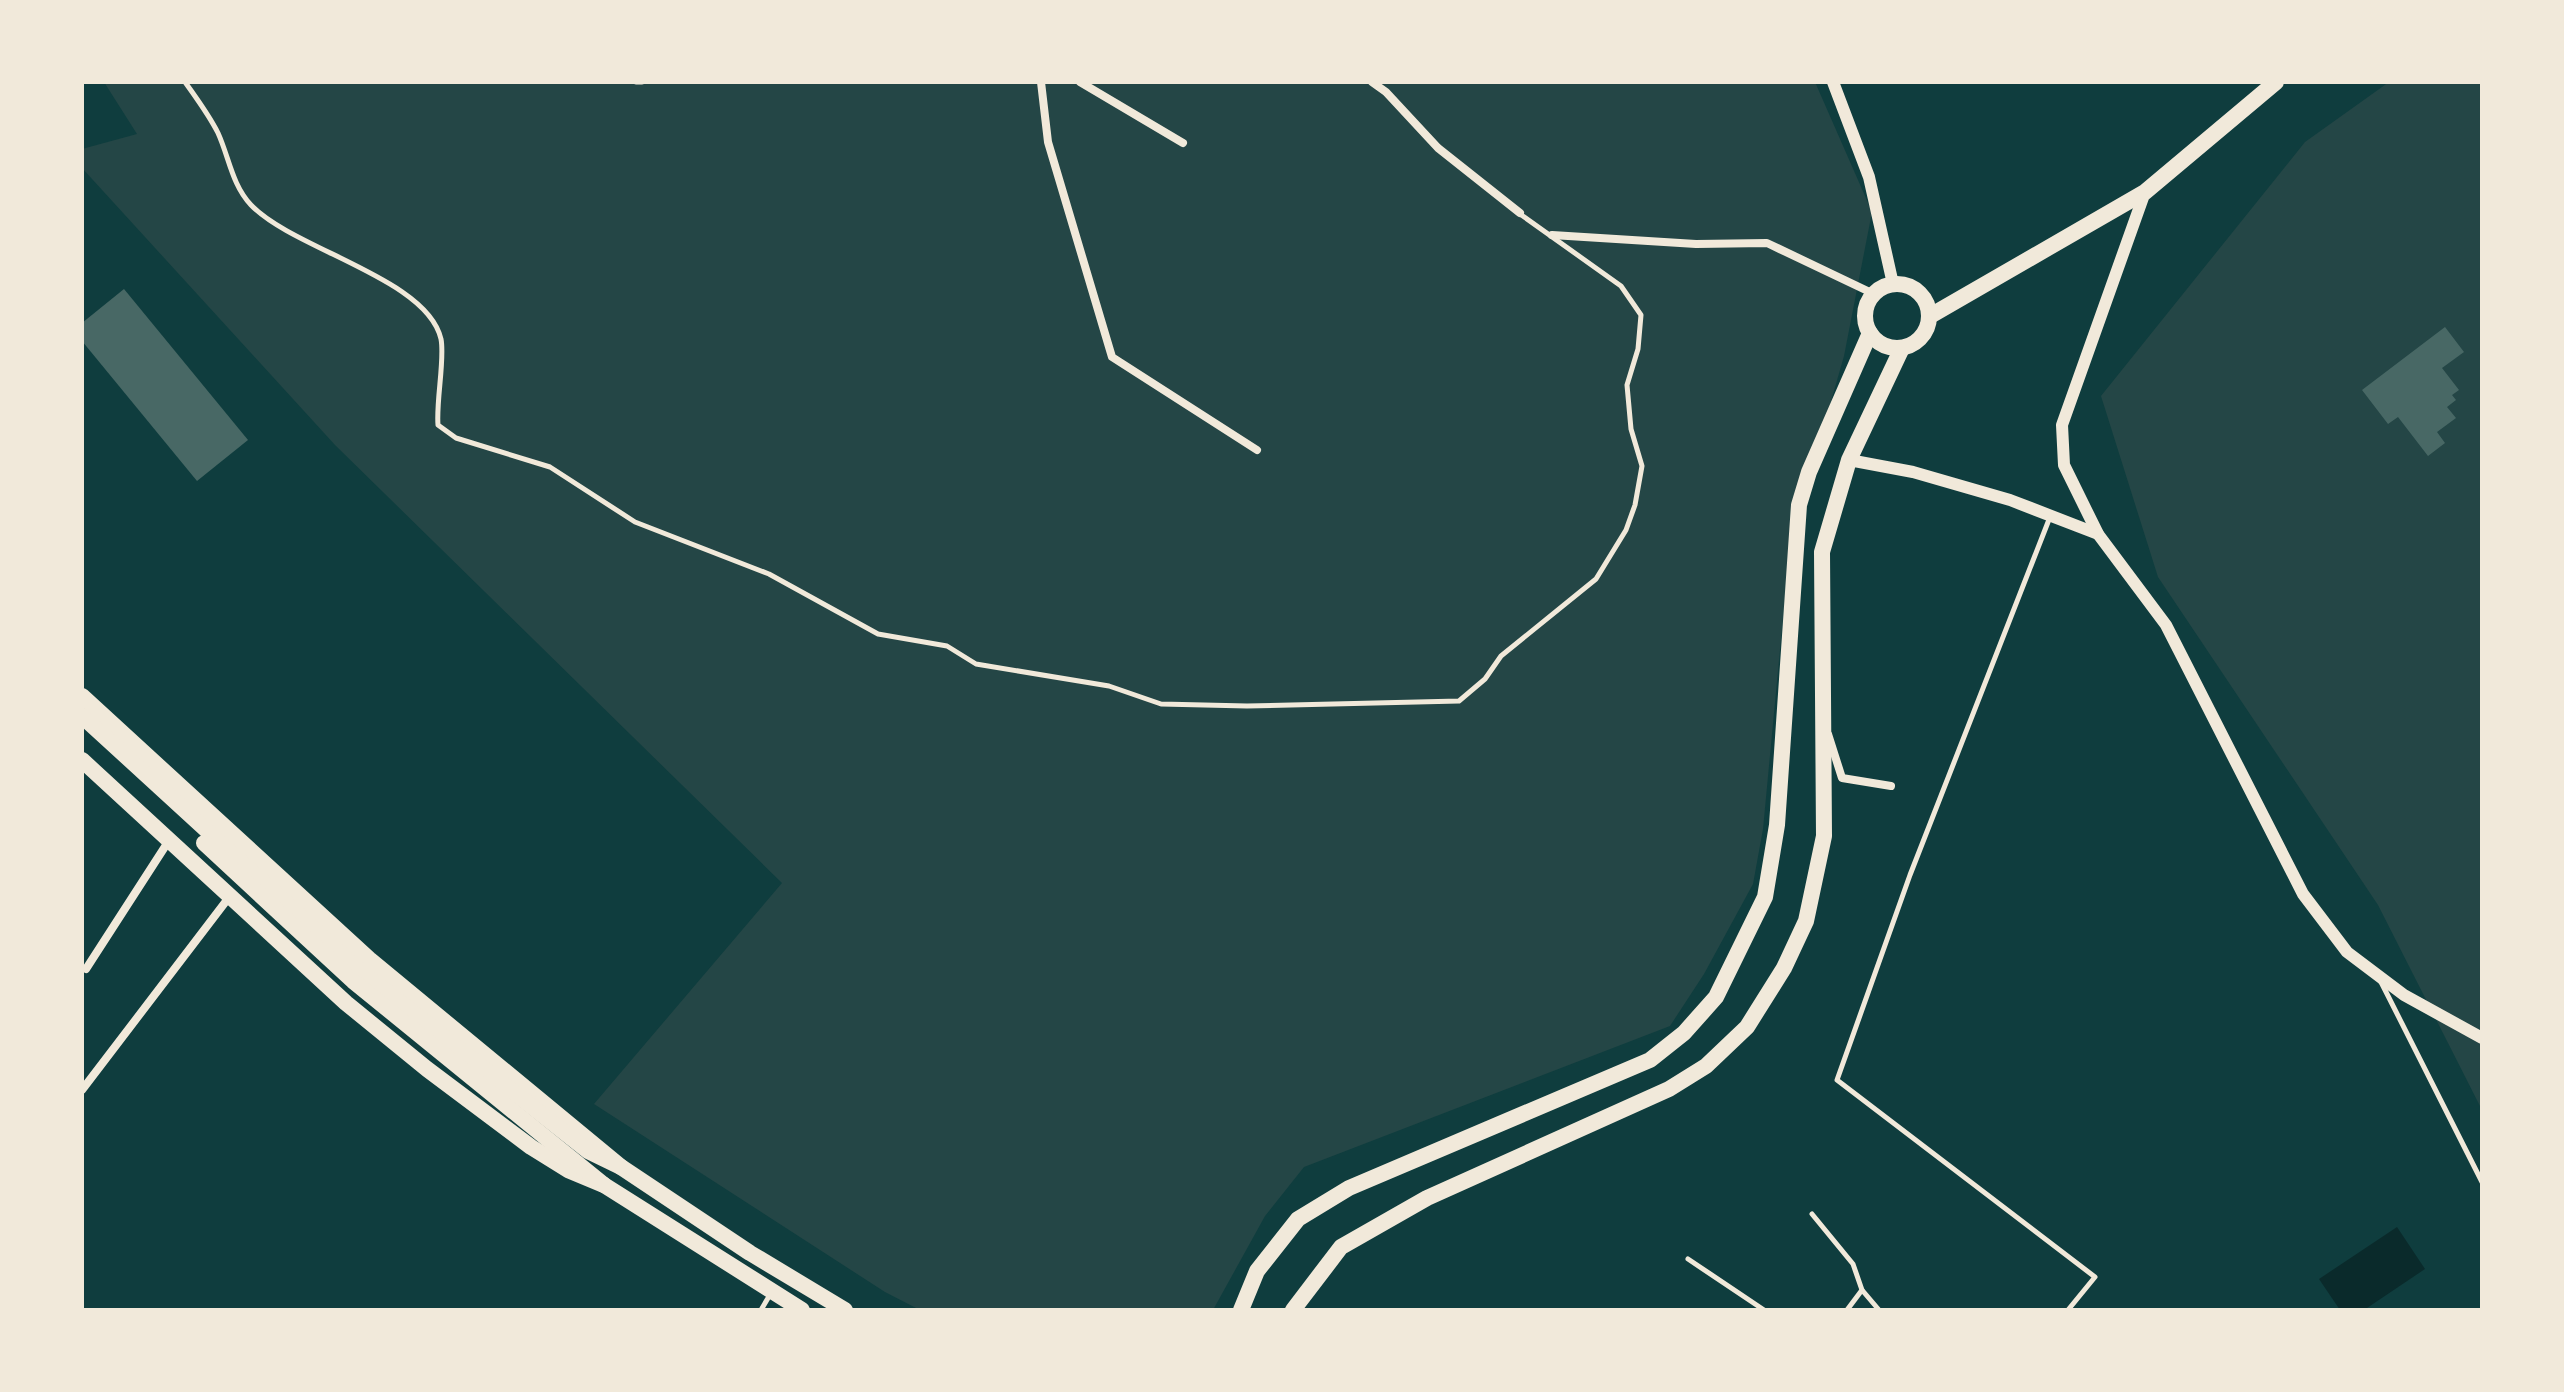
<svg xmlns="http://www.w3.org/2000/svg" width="2564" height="1392" viewBox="0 0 2564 1392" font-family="'Varela Round',sans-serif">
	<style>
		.green { fill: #244646 }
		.water { fill: #0a2a2b }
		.building { fill: #486865 }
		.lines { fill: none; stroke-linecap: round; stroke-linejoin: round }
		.service { stroke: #f1e9da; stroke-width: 5 }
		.minor { stroke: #f1e9da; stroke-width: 8 }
		.tertiary { stroke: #f1e9da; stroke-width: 12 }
		.primary { stroke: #f1e9da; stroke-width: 16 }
		.trunk { stroke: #f1e9da; stroke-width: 16 }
	</style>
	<rect width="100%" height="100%" fill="#0f3d3e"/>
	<g class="green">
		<path d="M104,82H1815L1872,212L1844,356L1790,544L1763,829L1753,884L1704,974L1670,1026L1304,1167L1265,1216L1213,1310H920L885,1292L594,1104L782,883L335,445L82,168V149L137,134Z"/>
		<path d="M2389,82H2482V1110L2378,905L2158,577L2101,396L2305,142Z"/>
	</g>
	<path class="water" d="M2397,1227L2425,1269L2364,1310H2340L2319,1279Z"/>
	<g class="building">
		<path d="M124,289L248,440L197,481L82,341V323Z"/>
		<path d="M2445,327L2464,352L2442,368L2459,390L2452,395L2456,400L2447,407L2456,418L2437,432L2445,443L2428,456L2398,417L2388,424L2362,390Z"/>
	</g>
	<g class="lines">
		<g class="service">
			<path d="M185,82C197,99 209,115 218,133C229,157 232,185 251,205C294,250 427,278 441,339C445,359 436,401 438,425L456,438L550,467L635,522L769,574L878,634L947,646L976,664L1109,686L1161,704L1247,706L1459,701L1485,679L1501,656L1596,579L1626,530L1635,505L1642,466L1631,429L1627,385L1638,349L1641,315L1621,286L1520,214"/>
			<path d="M636,82H642"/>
			<path d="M2050,517L1910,875L1837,1080L2095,1277L2068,1310"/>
			<path d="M2381,982L2482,1182"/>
			<path d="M1812,1214L1853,1264L1862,1290"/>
			<path d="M1688,1259L1764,1310"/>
			<path d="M761,1310L771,1293"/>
			<path d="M1847,1310L1862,1290L1879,1310"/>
		</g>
		<g class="minor">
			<path d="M1041,82L1048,142L1112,357L1257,450"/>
			<path d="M1080,82L1183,143"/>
			<path d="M1372,82L1386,92L1438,148L1520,213"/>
			<path d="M1552,235L1696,244L1767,243L1874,294"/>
			<path d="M1828,734L1842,778L1891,786"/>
			<path d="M86,969L168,842"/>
			<path d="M82,1090L230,896"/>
		</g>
		<g class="tertiary">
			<path d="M1833,82L1869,177L1893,284"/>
			<path d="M2145,192L2062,425L2064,465L2098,534L2166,625L2303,894L2347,952L2404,995L2482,1038"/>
			<path d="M1849,460L1913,472L2010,500L2098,534"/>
		</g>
		<g class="primary">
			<circle cx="1897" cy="316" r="32"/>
			<path d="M1930,316L2145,192L2276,82"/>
			<path d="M82,696L369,959L621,1167L750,1253L845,1310"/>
			<path d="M82,760L346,1003L427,1069L531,1147L568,1170L604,1185L802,1310"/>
			<path d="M1241,1310L1257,1271L1298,1219L1349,1188L1650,1060L1684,1033L1716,997L1765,897L1777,825L1799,505L1809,472L1870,333"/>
			<path d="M1293,1310L1341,1247L1427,1198L1669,1089L1706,1066L1747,1027L1784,968L1806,921L1824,836L1822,552L1849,460L1902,348"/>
		</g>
		<g class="trunk">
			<path d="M82,716L358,969L588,1151L621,1167"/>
			<path d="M204,843L353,981L604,1185"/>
		</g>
	</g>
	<rect width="2564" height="1392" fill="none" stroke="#f1e9da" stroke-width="168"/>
</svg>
